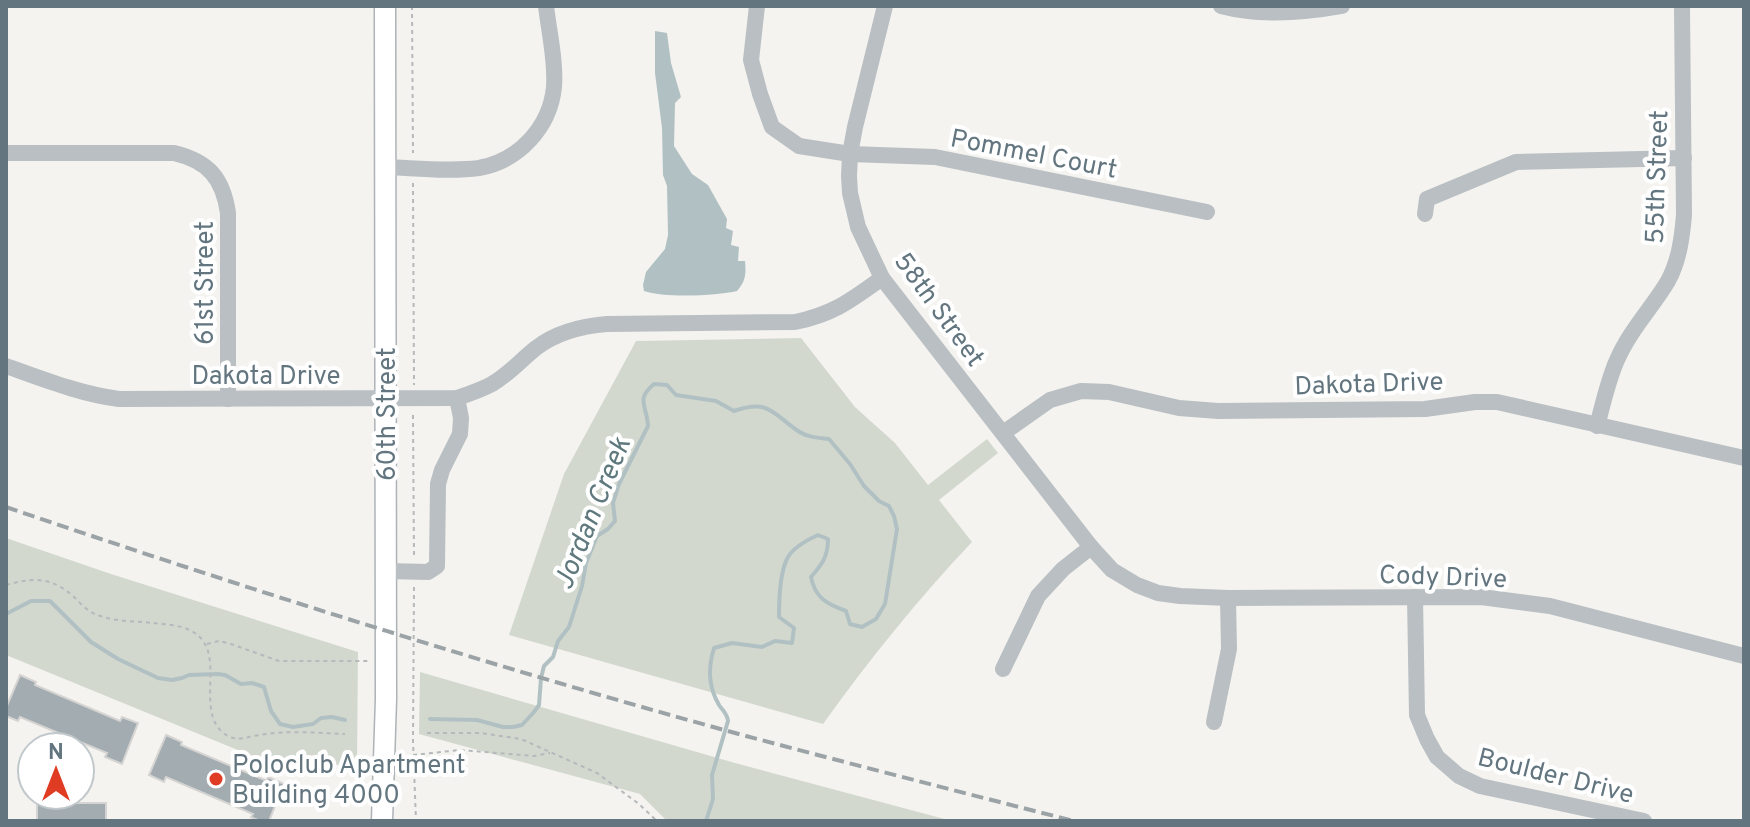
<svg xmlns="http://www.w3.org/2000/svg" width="1750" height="827" viewBox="0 0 1750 827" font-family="Overpass,sans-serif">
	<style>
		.green { fill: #d3d8cf }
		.water { fill: #b1c1c3 }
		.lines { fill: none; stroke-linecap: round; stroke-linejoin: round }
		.stream { stroke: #b1c1c3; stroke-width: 4 }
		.building { fill: #a3adb1; stroke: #d5d4d2; stroke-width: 2 }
		.major-casing { stroke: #adb3b6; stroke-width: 23 }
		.path { stroke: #b6b9bb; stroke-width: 2; stroke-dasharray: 4 4; stroke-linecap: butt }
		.minor { stroke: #b9bfc2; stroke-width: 16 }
		.major { stroke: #fff; stroke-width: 20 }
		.rail { stroke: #9ba3a7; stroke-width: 4; stroke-dasharray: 12 6; stroke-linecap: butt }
		.poi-dot { fill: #e03b23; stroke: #fff; stroke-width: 3 }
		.labels { text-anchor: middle; stroke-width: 8; stroke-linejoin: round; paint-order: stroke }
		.street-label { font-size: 26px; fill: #637680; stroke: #fff }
		.poi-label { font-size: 26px; fill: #637680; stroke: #fff; text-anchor: start }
		.water-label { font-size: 28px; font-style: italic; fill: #5f797e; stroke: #fff }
	</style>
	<rect width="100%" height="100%" fill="#f4f3ef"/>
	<g class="green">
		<path d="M801,338L855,407L895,443L928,485L987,439L998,453L939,500L972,542C918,599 869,660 823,724L509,635L564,474L636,341Z"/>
		<path d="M6,538L111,574L358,652L357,765H274L6,655Z"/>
		<path d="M420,672L735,763L952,821H667L640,794L419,734Z"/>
	</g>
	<path class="water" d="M655,31L667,33L671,63L681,97L675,103L674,146L692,174L708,185L727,219L726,228L733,231L731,245L739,247L738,261H745C746,274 746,281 737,291C717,296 663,298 644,291L643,285L646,272L665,249L668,235L667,186L663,175L662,128L655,73Z"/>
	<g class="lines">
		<g class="stream">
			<path d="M6,614L31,601H50L91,642L118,659L158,678L172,680L182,678L189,675L218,674L225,675L241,684L252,683L264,687L271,711L280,724L293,727L313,724L321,718L332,717L345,720"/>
			<path d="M430,719L477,720L503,727H513L522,725L534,712L539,705L541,678L544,666L553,657L558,641L569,627L582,586L586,563L597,536L608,529L615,521L613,503L619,484L648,426C647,405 635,400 654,384L667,385L676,395L716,401L734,411C769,399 772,413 798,431C807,437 818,438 829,439L850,464L864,486L879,501L889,506L894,516L897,529L885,604L876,619L862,627L850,624L846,611C827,604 815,598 811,577C822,564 828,557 828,539L818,535C807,540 792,548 787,559C780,573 779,601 779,617L794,628L792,643L775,641L762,647L732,643L714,648C708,668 708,686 719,705C723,711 727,713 728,721L712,775L713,799L706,821"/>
		</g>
	</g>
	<g class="building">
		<path d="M20,675L36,682L35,685L120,721L122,717L138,723L122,764L105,757L107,753L20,717L18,721L6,716V708Z"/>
		<path d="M166,735L182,742L181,745L267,781L268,777L284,784L269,821H260L251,817L253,814L166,777L164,782L149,775Z"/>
		<path d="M37,795H62V803H106V821H37Z"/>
	</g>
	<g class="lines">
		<g class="major-casing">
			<path id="major" d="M382,821L386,699L385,6"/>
		</g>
		<g class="path">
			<path d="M412,6L413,153"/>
			<path d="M413,183L414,385"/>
			<path d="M413,415L414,557"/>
			<path d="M6,585C34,577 52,577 74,597C81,604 88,612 98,615C115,622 135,621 153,623C170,625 192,625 203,641C222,666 194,720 230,737C240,741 249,736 260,735C287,730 317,733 345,734"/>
			<path d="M414,587L413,741L416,821"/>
			<path d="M207,644L219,641L228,643L279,661H369"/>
			<path d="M427,733H481L521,739L597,773L639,804L657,821"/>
			<path d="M413,755L460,750L534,756L550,753"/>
		</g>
		<g class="minor">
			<path d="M757,6L751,60L760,94L772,127L799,146L850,154L935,157L1207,212"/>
			<path d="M885,6L855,127L850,154L849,176L850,193L858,227L882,278L1091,547L1112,570L1137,585L1158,593L1180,596L1228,598L1481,597L1550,606L1744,656"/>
			<path d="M1221,6C1259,16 1303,13 1342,6"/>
			<path d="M6,153H174C208,161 223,178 228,213V399"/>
			<path d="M386,167C415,168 450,172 479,168C519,161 550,127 554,87C556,61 549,32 546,6"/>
			<path d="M1425,214L1427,199L1516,162L1684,158"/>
			<path d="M6,366C43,379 80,394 119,399L457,398C469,394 481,390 492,384C509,374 521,360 536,348C557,332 581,326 607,324L795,322C834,314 851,300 882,278"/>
			<path d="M1597,426C1603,404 1608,380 1617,360C1630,330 1652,308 1668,281C1679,261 1682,238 1684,215L1682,6"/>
			<path d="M1003,433L1050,400L1081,391L1109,392L1179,408L1218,411L1425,409L1475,402H1497L1744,458"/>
			<path d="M386,571L428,572L437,566L438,484L442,470L460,434L461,418L457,398"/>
			<path d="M1415,597L1417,715L1427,739L1437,757L1459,776L1480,786L1644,821"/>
			<path d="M1003,669L1038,596L1063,569L1091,547"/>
			<path d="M1214,722L1229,649L1228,598"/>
		</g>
		<use href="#major" class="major"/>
		<path class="rail" d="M6,507C250,590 497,668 746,736C855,765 964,793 1074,821"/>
	</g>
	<circle class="poi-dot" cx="216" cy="779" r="8"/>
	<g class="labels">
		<g class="street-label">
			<text transform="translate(1034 153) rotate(11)" y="9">Pommel Court</text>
			<text transform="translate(1656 177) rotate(-88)" y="9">55th Street</text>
			<text transform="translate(204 283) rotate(-90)" y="9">61st Street</text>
			<text transform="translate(940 309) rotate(54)" y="9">58th Street</text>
			<text x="266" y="384">Dakota Drive</text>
			<text transform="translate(1369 383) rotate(-2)" y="9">Dakota Drive</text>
			<text transform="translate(386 414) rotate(-90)" y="9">60th Street</text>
			<text transform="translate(1443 576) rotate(2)" y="9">Cody Drive</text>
			<text transform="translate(1556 775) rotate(14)" y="9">Boulder Drive</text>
		</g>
		<g class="poi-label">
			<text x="232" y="773">Poloclub Apartment<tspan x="232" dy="30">Building 4000</tspan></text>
		</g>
		<g class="water-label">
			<text transform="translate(591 513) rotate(-68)" y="10">Jordan Creek</text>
		</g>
	</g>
	<rect width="1750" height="827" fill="none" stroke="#637680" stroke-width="16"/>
	<g transform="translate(56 771)"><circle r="38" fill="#ffffff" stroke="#c1c8cc" stroke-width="2"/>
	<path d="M0-6L14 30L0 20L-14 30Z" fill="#e03b23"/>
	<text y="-12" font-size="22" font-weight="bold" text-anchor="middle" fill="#637680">N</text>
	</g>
</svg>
